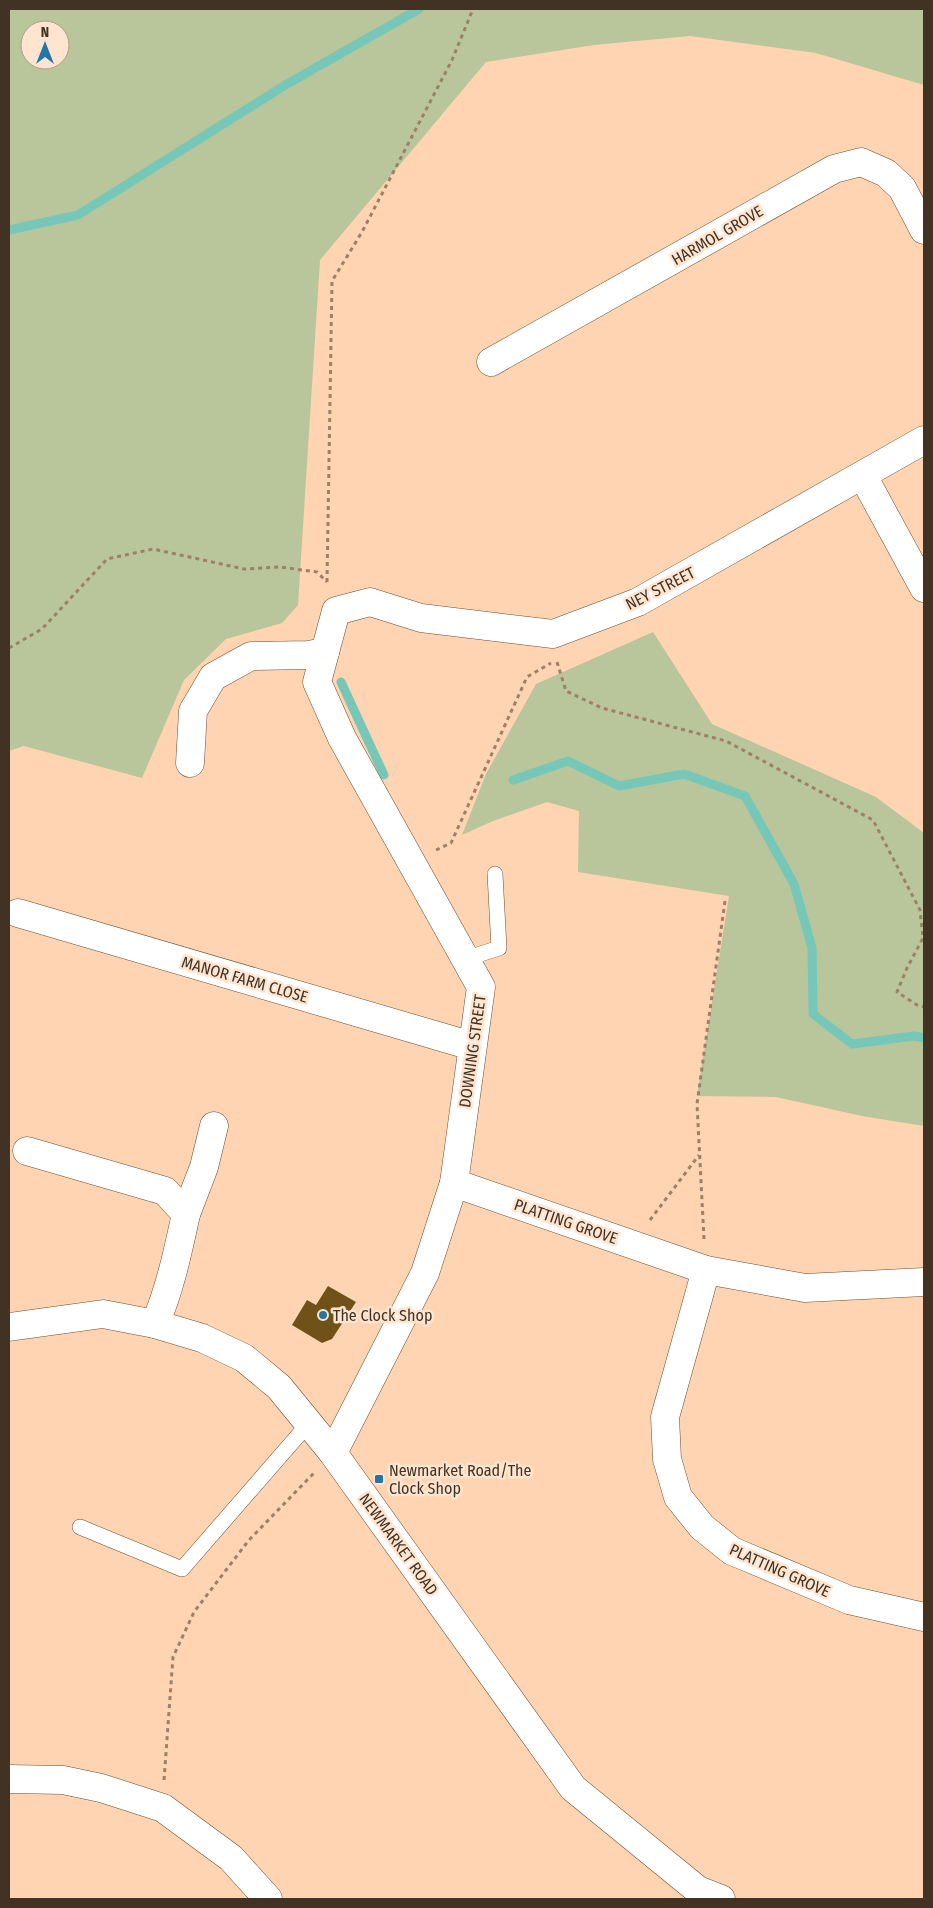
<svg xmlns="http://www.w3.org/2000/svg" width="933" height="1908" viewBox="0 0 933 1908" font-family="'Fira Sans Condensed',sans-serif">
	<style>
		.green { fill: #b9c59a; fill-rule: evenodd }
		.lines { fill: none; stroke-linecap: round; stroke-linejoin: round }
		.stream { stroke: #77c7b8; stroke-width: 9 }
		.building { fill: #705219 }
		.service-casing { stroke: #6f4c2d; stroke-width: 16 }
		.minor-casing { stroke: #6f4c2d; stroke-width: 29 }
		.tertiary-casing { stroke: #6f4c2d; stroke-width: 29 }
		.path { stroke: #9c8068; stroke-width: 3; stroke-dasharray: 4 4; stroke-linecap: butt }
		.service { stroke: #fff; stroke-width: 15 }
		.minor { stroke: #fff; stroke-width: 28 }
		.tertiary { stroke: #fff; stroke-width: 28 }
		.poi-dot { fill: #2575a7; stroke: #ffe5d0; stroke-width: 2 }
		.labels { text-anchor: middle; stroke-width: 5; stroke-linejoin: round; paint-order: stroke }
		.street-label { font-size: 16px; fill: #423224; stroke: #ffe5d0 }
		.poi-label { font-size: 16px; fill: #423224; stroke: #ffe5d0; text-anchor: start }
	</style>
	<rect width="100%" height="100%" fill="#fed4b2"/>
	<g class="green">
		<path d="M9,9H924V85L816,53L690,36L594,45L486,62L320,260L298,605L282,623L226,639L184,680L142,778L24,746L9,751ZM30,30H60V60H30Z"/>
		<path d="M653,632L712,724L876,797L924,833V1126L862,1116L776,1097L697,1096L729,896L578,872L579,811L547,802L493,821L462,835L486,774L536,684Z"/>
	</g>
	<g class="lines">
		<g class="stream">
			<path d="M9,230L78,215L287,84L419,9"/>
			<path d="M341,682L384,775"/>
			<path d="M513,780L568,761L619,786L684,774L745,796L794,884L812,948L813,1014L852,1044L914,1036L924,1038"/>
		</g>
	</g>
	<path class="building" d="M328,1286L356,1302L332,1339L322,1343L292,1325L307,1300L316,1305Z"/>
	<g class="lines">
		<g class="service-casing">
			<g id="service">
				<path d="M465,959L499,948L495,874"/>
				<path d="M80,1527L182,1569L309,1423"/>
			</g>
		</g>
		<g class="minor-casing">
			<g id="minor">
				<path d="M491,362L834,169L861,162L886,173L902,188L924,230"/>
				<path d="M863,476L924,588"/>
				<path d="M190,763L193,711L213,677L251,656L308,655L325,652"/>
				<path d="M18,913L472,1046"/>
				<path d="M27,1151L165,1191L186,1214C178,1251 170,1289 155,1324"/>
				<path d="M454,1183L706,1270L805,1288L924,1282"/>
				<path d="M186,1214L204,1167L214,1126"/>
				<path d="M706,1270L665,1417L667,1459L678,1497L702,1527L732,1551L849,1600L924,1617"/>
				<path d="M333,1453L425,1273L454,1183L481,987L342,738L317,682L336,611L370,602L421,618L553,634L638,602L924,440"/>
				<path d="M9,1779L63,1780L101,1788L163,1808L231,1858L268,1899"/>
			</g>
		</g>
		<g class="tertiary-casing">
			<path id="tertiary" d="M9,1327L103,1314L155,1324L202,1338L244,1358L279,1387L333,1453L573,1788L698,1890L721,1899"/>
		</g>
		<g class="path">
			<path d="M327,582L332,281L362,232L452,60L473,9"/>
			<path d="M9,648L42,629L107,559L153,549L244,569L280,567L317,572L327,582"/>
			<path d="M557,662L566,691L602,708L726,741L873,820L920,910L923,938L907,968L897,992L917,1005L924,1007"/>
			<path d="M436,850L451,843L527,677L551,663"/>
			<path d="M650,1220L699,1155"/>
			<path d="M704,1239L697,1104L725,901"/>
			<path d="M164,1780L173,1657L194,1612L249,1540L314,1473"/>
		</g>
		<use href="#service" class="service"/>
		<use href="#minor" class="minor"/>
		<use href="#tertiary" class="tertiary"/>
	</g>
	<g class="poi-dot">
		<circle cx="323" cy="1315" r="5"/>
		<rect x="374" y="1474" width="10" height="10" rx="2.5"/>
	</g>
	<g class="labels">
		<g class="street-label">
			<text transform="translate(717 235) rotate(-30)" y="6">HARMOL GROVE</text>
			<text transform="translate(660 588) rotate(-27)" y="6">NEY STREET</text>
			<text transform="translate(245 979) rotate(16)" y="6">MANOR FARM CLOSE</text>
			<text transform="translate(472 1051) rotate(-82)" y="6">DOWNING STREET</text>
			<text transform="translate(566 1221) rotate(19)" y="6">PLATTING GROVE</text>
			<text transform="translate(399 1544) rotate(54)" y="6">NEWMARKET ROAD</text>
			<text transform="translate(780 1570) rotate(24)" y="6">PLATTING GROVE</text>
		</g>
		<g class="poi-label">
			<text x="333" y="1321">The Clock Shop</text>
			<text x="389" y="1476">Newmarket Road/The<tspan x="389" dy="18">Clock Shop</tspan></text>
		</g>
	</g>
	<rect width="933" height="1908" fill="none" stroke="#423224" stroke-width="20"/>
	<g transform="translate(45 45)"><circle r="24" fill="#ffe5d0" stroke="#b39d8b"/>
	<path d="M0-4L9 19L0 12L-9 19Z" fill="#2575a7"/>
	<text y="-8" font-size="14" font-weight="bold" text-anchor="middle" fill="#423224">N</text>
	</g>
</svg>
